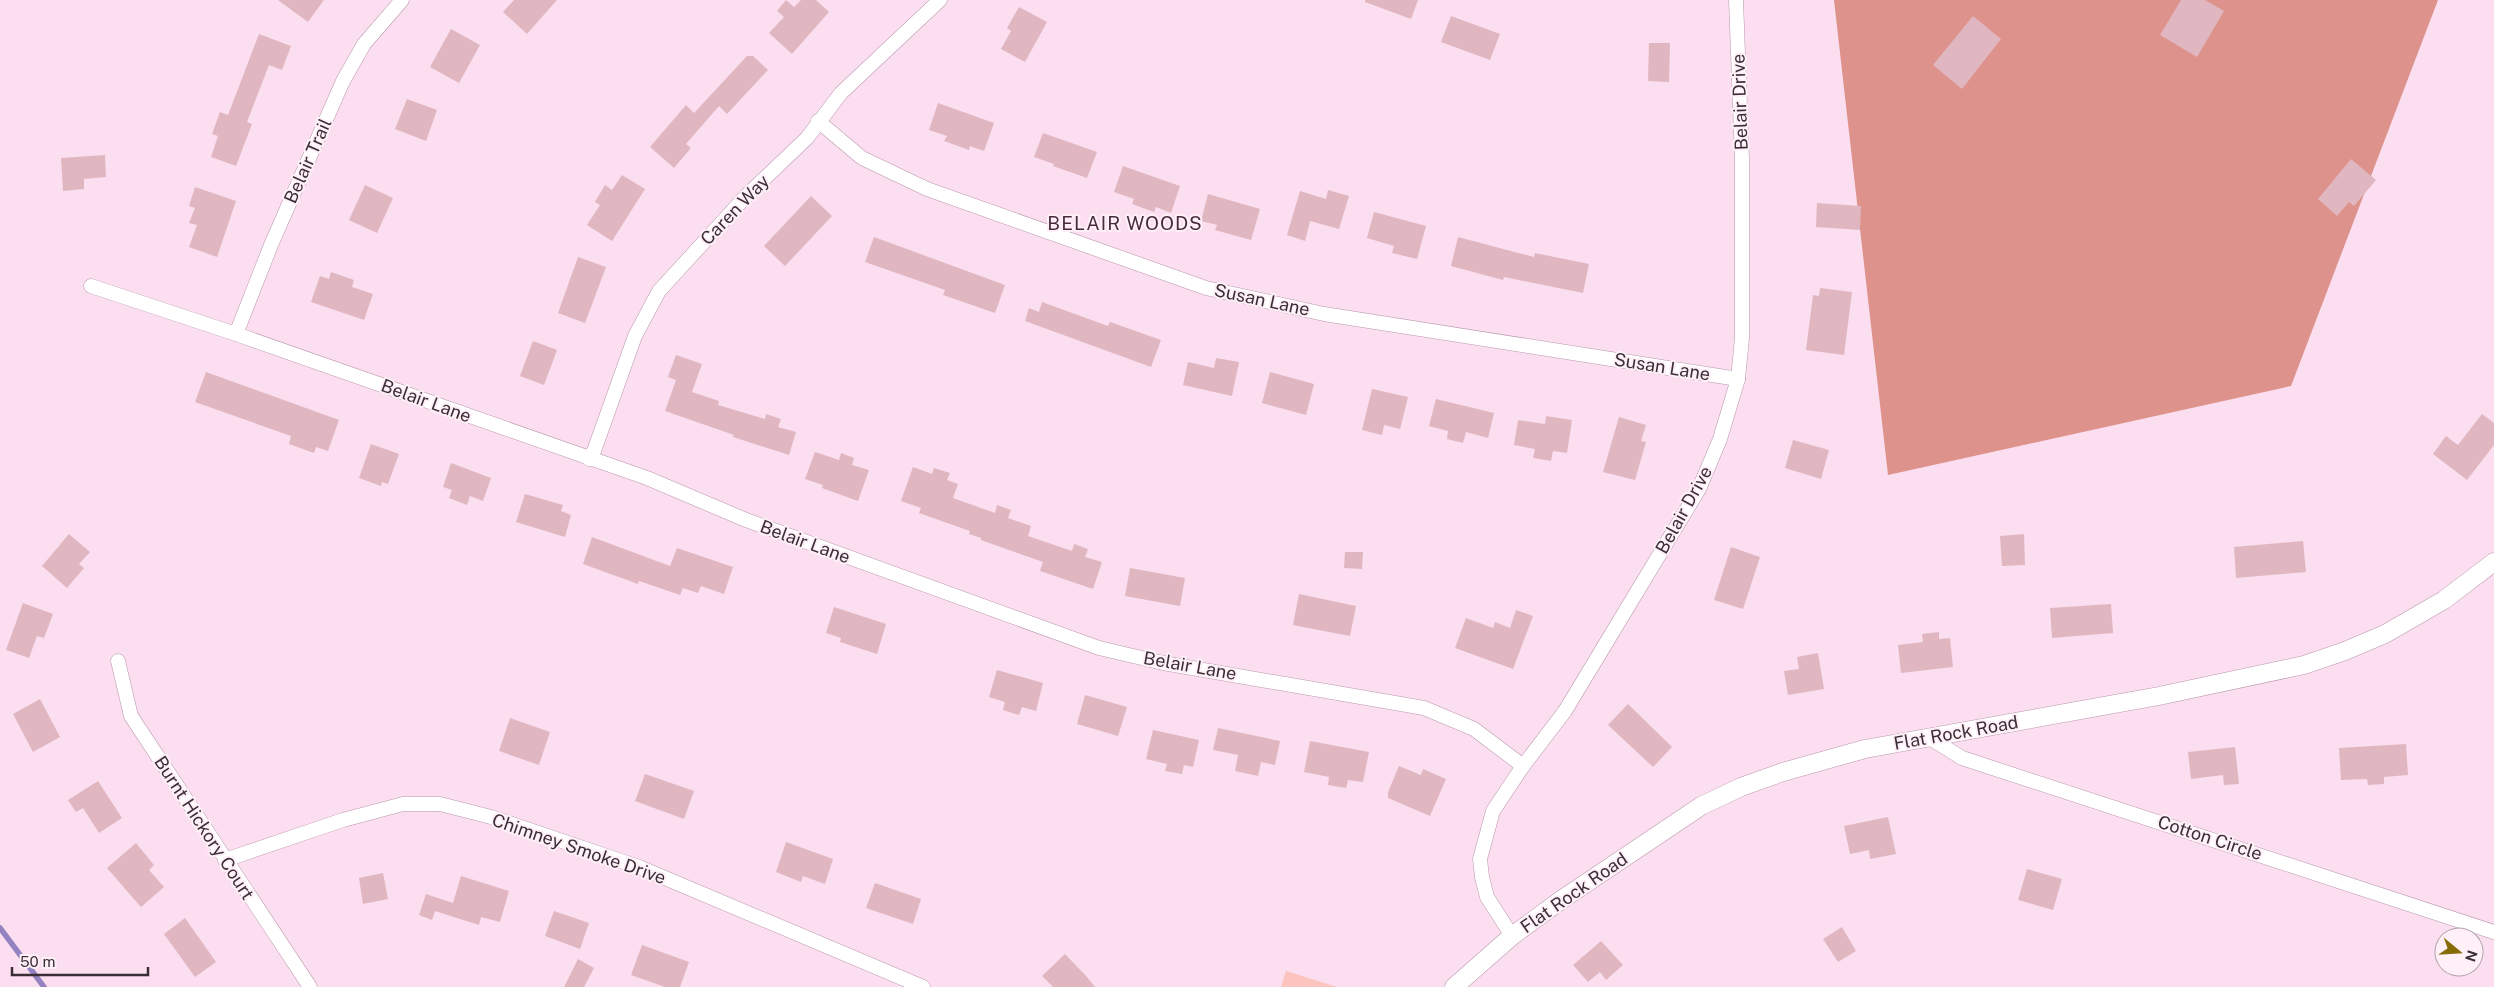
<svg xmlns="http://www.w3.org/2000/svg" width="2494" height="987" viewBox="0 0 2494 987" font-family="'Public Sans',sans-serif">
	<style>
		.green { fill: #fcc4be }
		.forest { fill: #de928c }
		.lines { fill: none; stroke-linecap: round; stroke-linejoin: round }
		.stream { stroke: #9582c0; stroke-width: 5.5 }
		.building { fill: #e0b7c0 }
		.minor-casing { stroke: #ba98ad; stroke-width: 15 }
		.tertiary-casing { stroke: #ba98ad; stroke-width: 19 }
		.minor { stroke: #fff; stroke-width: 14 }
		.tertiary { stroke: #fff; stroke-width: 18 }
		.labels { text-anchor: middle; stroke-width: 4; stroke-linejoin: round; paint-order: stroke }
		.street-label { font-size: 18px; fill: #3c2e37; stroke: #fff0f8 }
		.neighbourhood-label { font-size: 19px; letter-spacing: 1px; fill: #482c3d; stroke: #fff0f8 }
	</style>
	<rect width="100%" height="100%" fill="#fbdeef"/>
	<path class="green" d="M1286,971L1337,987H1281Z"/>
	<path class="forest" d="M1834,0H2438L2291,386L1888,475Z"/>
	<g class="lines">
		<path class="stream" d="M0,928L44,987"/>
	</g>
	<g class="building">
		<path d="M278,0H324L308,22Z"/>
		<path d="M514,0H557L527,34L503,12Z"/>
		<path d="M786,0L794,7L801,0H816L829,12L792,54L769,33L784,17L777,11Z"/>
		<path d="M1365,0H1418L1411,19L1365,2Z"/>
		<path d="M2181,0H2205L2224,11L2197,57L2160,35Z"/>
		<path d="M1019,7L1047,22L1025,62L1001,49L1011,31L1007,28Z"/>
		<path d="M1451,16L1500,34L1490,60L1441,42Z"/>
		<path d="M1973,16L2001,39L1962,89L1933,65Z"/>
		<path d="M451,29L480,45L459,83L430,67Z"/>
		<path d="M259,34L291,46L282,70L269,65L247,122L252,124L236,166L211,157L218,136L212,134L220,112L228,115Z"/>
		<path d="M1649,43H1670L1669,82L1648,81Z"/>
		<path d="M747,56H753L768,70L727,114L719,106L686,144L691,148L674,168L650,147L686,105L694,113Z"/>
		<path d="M407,99L437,110L426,141L395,129Z"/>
		<path d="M938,103L994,123L984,151L970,146L969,150L944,141L947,136L929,130Z"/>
		<path d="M1043,133L1097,152L1087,178L1053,166L1054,164L1034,157Z"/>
		<path d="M105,155L106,177L84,179V189L63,191L61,158Z"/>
		<path d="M2351,159L2376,180L2354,206L2349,202L2337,216L2318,199Z"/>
		<path d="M1123,166L1180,186L1171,213L1156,207L1154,212L1132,204L1134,199L1114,192Z"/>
		<path d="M622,175L645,189L612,241L587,225L600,205L595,202L605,185L612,190Z"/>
		<path d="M365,185L393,198L377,233L349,220Z"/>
		<path d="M195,187L236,201L217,257L189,247L197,225L189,223L195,208L189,206Z"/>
		<path d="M1328,190L1349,196L1339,229L1310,221L1305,241L1287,235L1300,191L1326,199Z"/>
		<path d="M1208,194L1260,209L1251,240L1215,230L1217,225L1201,221Z"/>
		<path d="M811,196L832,216L785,266L764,246Z"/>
		<path d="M1817,203L1861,206L1860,230L1816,227Z"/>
		<path d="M1374,212L1426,226L1417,259L1392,253L1394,246L1367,238Z"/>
		<path d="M874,237L1005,285L995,313L943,295L945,290L865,262Z"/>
		<path d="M1458,237L1534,257L1535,253L1589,264L1583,293L1504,277L1503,280L1451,266Z"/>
		<path d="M578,257L606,267L585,323L558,313Z"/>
		<path d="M331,272L354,280L352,287L373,294L364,320L311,302L320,276L329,279Z"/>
		<path d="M1820,288L1852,292L1844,355L1806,350L1813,295L1819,296Z"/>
		<path d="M1042,302L1108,326L1110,322L1161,340L1151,367L1025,321L1029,308L1039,312Z"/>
		<path d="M533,341L557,350L544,385L520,376Z"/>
		<path d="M676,355L702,364L692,392L719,401L718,405L765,419L766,414L781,419L778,427L796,432L789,455L733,437L734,435L665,411L676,380L668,377Z"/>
		<path d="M1216,358L1239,362L1232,396L1183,385L1188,362L1214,368Z"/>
		<path d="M206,372L339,420L328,451L316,447L314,453L289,444L291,436L195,402Z"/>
		<path d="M1270,372L1314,384L1306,415L1262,403Z"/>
		<path d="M1372,389L1408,397L1400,429L1384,425L1382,435L1362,430Z"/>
		<path d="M1436,399L1494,413L1488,438L1466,432L1463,443L1447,439L1448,431L1429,426Z"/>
		<path d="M2482,414L2494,423V445L2467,480L2433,454L2446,436L2458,445Z"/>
		<path d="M1546,416L1572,420L1567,453L1553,451L1551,461L1533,458L1535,449L1514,445L1518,420L1545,424Z"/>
		<path d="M1619,417L1646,425L1641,441L1646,442L1635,480L1603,472Z"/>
		<path d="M1793,440L1829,450L1821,479L1785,468Z"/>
		<path d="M371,444L399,454L388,484L382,482L381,486L359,478Z"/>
		<path d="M815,452L839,460L841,453L854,458L852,465L869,470L858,501L822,488L823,485L805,479Z"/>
		<path d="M451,463L491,478L483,501L470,496L467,505L449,498L452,490L443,487Z"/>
		<path d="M913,467L932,474L934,468L950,473L947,480L958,484L953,498L995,513L997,505L1011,510L1008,518L1031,526L1028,536L1072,551L1074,544L1088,549L1085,557L1102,562L1093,589L1040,571L1043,562L981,540V538L969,534L970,531L919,513L921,508L901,501Z"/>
		<path d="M525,494L563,505L561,511L571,515L565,537L516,522Z"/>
		<path d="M69,534L90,552L79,564L84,568L67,588L42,566Z"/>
		<path d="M2024,534L2025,565L2002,566L2000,536Z"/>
		<path d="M592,537L670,566L677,548L733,567L724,594L701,586L698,593L683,588L680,595L639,581L638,584L583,564Z"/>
		<path d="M2303,541L2306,572L2236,578L2234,547Z"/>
		<path d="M1731,547L1760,557L1743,609L1714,600Z"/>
		<path d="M1345,552H1363L1362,569L1344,568Z"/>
		<path d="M1130,568L1185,578L1180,606L1125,596Z"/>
		<path d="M1299,594L1356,606L1350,636L1293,625Z"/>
		<path d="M23,603L53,614L44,638L37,636L29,658L6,650Z"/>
		<path d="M2111,604L2113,633L2052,638L2050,608Z"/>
		<path d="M834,607L886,624L877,654L840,642L841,638L826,633Z"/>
		<path d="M1516,610L1533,616L1513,669L1455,648L1466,618L1493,628L1495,622L1510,628Z"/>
		<path d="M1939,632V639L1950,638L1953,667L1901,673L1898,645L1923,642L1922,634Z"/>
		<path d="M1818,653L1824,689L1788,695L1784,671L1799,669L1797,657Z"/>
		<path d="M997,670L1043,683L1036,711L1022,707L1019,715L1003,710L1005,702L989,697Z"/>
		<path d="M1085,695L1127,707L1118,736L1077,724Z"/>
		<path d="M40,699L60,737L33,752L13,714Z"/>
		<path d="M1628,704L1672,747L1653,767L1608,725Z"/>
		<path d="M510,718L550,732L539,765L499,751Z"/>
		<path d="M1218,728L1280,741L1275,765L1261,762L1258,776L1235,771L1238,755L1213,750Z"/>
		<path d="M1153,730L1199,740L1193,767L1184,765L1182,774L1165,771L1167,764L1146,759Z"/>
		<path d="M1310,741L1369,752L1363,782L1348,780L1346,788L1328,785L1329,777L1304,772Z"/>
		<path d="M2406,744L2408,775L2384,777V784L2368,785L2367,779L2341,780L2339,748Z"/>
		<path d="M2235,747L2239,784L2224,785L2223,775L2191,779L2188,752Z"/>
		<path d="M1399,766L1421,775L1423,769L1446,779L1430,816L1388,798V792Z"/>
		<path d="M645,774L694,791L684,819L635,801Z"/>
		<path d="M98,781L122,818L99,833L83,808L76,812L68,800Z"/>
		<path d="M1888,817L1896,854L1870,859L1869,850L1850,854L1844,826Z"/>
		<path d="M786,842L833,859L825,884L803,876L801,882L776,872Z"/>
		<path d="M136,843L154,865L149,870L164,887L141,907L107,868Z"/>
		<path d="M2027,869L2062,879L2053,910L2018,900Z"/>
		<path d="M383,873L388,899L363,904L359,878Z"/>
		<path d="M461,876L509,891L500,922L481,917L479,925L435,911L432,920L419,915L426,894L453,903Z"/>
		<path d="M875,883L921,899L913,924L866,908Z"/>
		<path d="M554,911L589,923L580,949L545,936Z"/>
		<path d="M185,918L216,962L195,977L164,934Z"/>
		<path d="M1842,927L1856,951L1838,962L1823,939Z"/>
		<path d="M1601,941L1623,965L1606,980L1600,972L1588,982L1573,965Z"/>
		<path d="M642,945L689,962L680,987H665L631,975Z"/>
		<path d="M1065,954L1087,977L1095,987H1053L1042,976Z"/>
		<path d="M578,959L594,968L584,987H564Z"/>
	</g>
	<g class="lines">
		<g class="minor-casing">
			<g id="minor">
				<path d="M818,121L862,158L927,189L1206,288L1324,314L1738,379"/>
				<path d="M91,286L236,334L647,478L746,520L1099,648L1163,663L1424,708L1474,729L1523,766"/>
				<path d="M236,334L271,245L343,81L364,44L402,0"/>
				<path d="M589,459L594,451L635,336L659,291L746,196L807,138L841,93L940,0"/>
				<path d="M118,661L131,716L310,987"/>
				<path d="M1930,738L1962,758L2494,932"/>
				<path d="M225,860L343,820L403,804H440L491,817L639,867L923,987"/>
				<path d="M1512,936L1487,897L1482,877L1480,859L1493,811L1523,766L1565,711L1699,489L1720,439L1738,379L1742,338V159L1736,0"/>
			</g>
		</g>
		<g class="tertiary-casing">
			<path id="tertiary" d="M1454,987L1512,936L1561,900L1701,806L1741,787L1783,772L1865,749L2159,696L2304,665L2345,651L2385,634L2444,600L2494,562"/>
		</g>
		<use href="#minor" class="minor"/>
		<use href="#tertiary" class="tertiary"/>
	</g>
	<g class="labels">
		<g class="street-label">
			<text transform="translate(1740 102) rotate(-92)" y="6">Belair Drive</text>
			<text transform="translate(308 161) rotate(-66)" y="6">Belair Trail</text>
			<text transform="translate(735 210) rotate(-46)" y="6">Caren Way</text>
			<text transform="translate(1262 300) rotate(12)" y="6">Susan Lane</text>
			<text transform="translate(1662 367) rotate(9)" y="6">Susan Lane</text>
			<text transform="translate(426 401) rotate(20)" y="6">Belair Lane</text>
			<text transform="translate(1684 510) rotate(-61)" y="6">Belair Drive</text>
			<text transform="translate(805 542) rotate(20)" y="6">Belair Lane</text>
			<text transform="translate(1190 666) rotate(10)" y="6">Belair Lane</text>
			<text transform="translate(1956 733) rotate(-10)" y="6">Flat Rock Road</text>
			<text transform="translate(204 828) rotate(57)" y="6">Burnt Hickory Court</text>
			<text transform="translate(2210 838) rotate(18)" y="6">Cotton Circle</text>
			<text transform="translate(579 849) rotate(19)" y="6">Chimney Smoke Drive</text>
			<text transform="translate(1574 893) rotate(-35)" y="6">Flat Rock Road</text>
		</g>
		<g class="neighbourhood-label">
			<text x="1125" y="230">BELAIR WOODS</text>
		</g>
	</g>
	<g transform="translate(2459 952) rotate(108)"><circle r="24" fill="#fff0f8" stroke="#b1a2ab"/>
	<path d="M0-4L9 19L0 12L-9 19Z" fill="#876b07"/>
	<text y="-8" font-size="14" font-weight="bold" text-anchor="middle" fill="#3c2e37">N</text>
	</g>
	<path d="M12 967v8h136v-8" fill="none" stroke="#3c2e37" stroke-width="2.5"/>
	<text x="20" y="967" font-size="15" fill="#3c2e37" stroke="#fff0f8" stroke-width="4" paint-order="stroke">50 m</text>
</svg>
